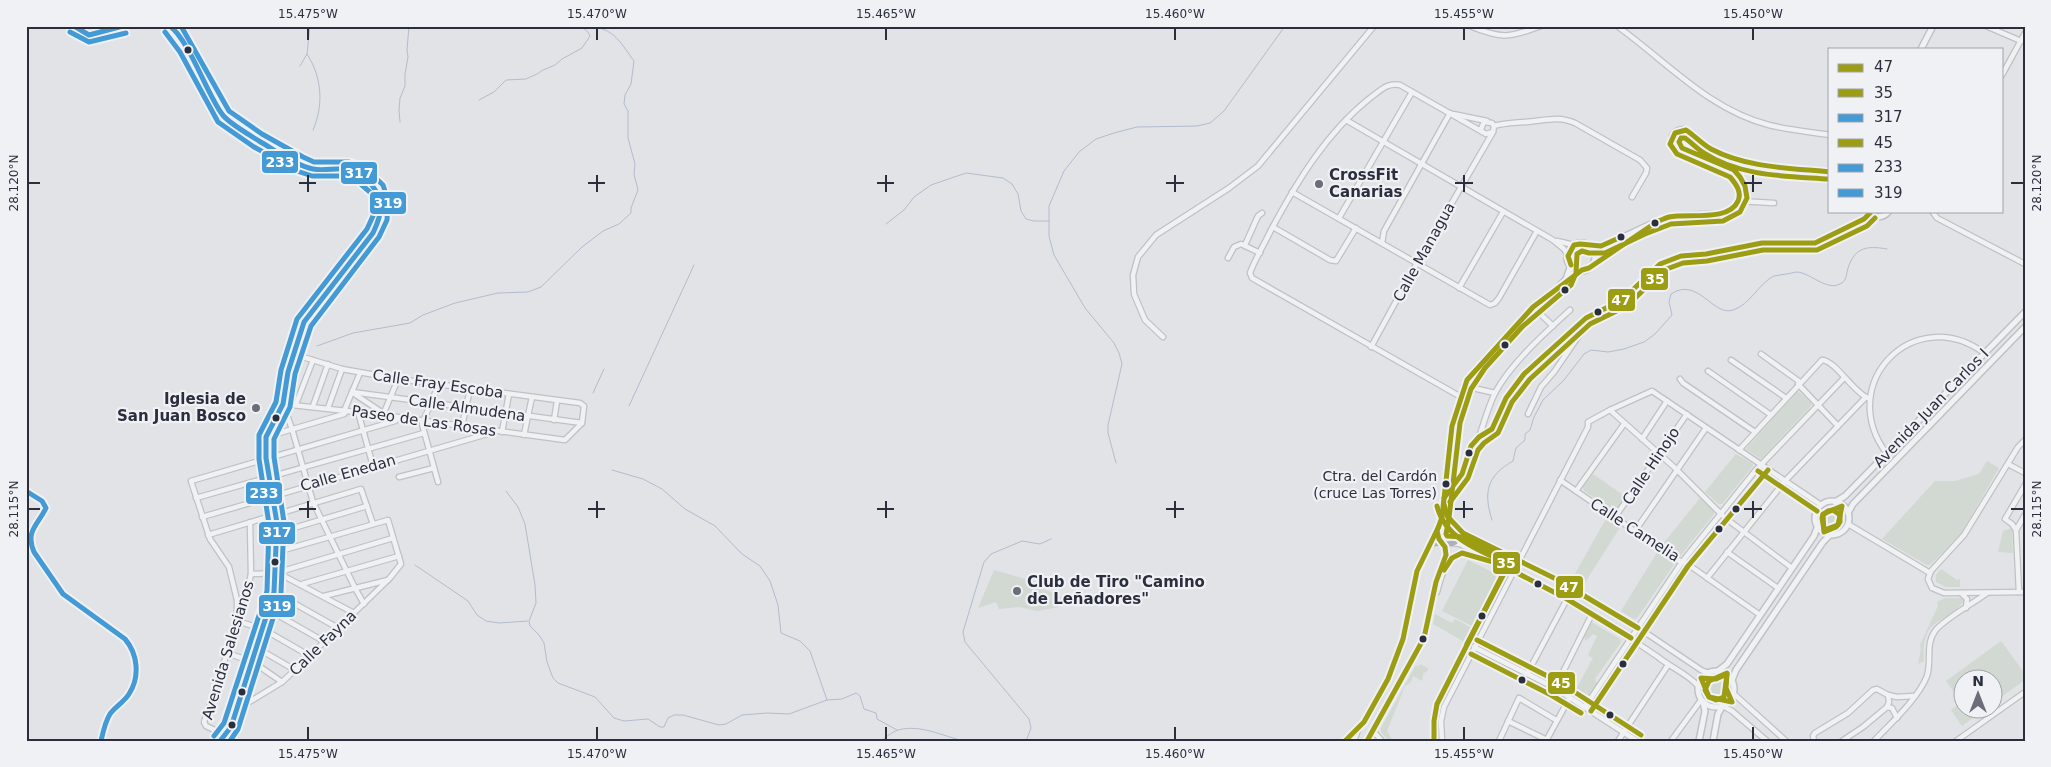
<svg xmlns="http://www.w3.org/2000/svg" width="2051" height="767" viewBox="0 0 2051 767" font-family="'DejaVu Sans',sans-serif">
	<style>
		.green { fill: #d1d9d2 }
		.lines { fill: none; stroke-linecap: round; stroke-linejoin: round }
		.stream { stroke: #b3bcce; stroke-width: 1 }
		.minor-casing { stroke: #c0c1c4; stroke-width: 7 }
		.tertiary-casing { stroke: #c0c1c4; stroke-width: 8 }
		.minor { stroke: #f0f1f3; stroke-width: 4.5 }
		.tertiary { stroke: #f0f1f3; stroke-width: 5 }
		.secondary { stroke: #afb0b6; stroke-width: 5.5 }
		.bus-1-casing { stroke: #eff1f5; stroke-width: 9 }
		.bus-2-casing { stroke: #eff1f5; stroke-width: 9 }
		.bus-3-casing { stroke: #eff1f5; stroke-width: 9 }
		.bus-4-casing { stroke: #eff1f5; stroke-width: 9 }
		.bus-5-casing { stroke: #eff1f5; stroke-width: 9 }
		.bus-6-casing { stroke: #eff1f5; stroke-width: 9 }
		.bus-1 { stroke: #9c9d12; stroke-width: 5 }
		.bus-2 { stroke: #9c9d12; stroke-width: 5 }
		.bus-3 { stroke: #449ad5; stroke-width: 5 }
		.bus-4 { stroke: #9c9d12; stroke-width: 5 }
		.bus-5 { stroke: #449ad5; stroke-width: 5 }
		.bus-6 { stroke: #449ad5; stroke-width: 5 }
		.ticks { fill: none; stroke: #2b2f3d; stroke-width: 2 }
		.bus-dot { fill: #2b2f3d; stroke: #eff1f5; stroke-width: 2 }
		.poi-dot { fill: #6b6e78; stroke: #eff1f5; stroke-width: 2 }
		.labels { text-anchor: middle; stroke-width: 4.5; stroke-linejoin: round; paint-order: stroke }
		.bus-label { font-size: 14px; fill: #2b2f3d; stroke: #eff1f5; text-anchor: end }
		.poi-label { font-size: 15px; font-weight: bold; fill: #2b2f3d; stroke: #eff1f5; text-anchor: start }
		.street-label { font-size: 15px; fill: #2b2f3d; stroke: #eff1f5 }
		.line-badge { stroke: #eff1f5; stroke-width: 2 }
		.badge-label { font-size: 14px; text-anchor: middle; font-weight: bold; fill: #fff }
		.neatline { fill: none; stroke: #2b2f3d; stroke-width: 2 }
		.ticks-label { font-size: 12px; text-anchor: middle; fill: #2b2f3d }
	</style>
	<rect width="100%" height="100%" fill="#e1e3e6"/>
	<g class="green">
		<path d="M1798,391L1811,403V406L1761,459L1746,449Z"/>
		<path d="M1736,454L1752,463L1753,466L1722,504H1719L1705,492Z"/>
		<path d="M1987,461L1999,468L1960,535L1930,565H1927L1882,539L1935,481H1955L1979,474Z"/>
		<path d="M1593,474L1626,497L1617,510L1612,509L1584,491L1583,487Z"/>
		<path d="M1700,498L1714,511V514L1680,556L1663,544Z"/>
		<circle cx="1832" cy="518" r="12"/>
		<path d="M1607,517L1621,526L1582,587L1571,581Z"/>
		<path d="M2012,528L2013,553L1998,552L2003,531Z"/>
		<path d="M1658,551L1675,563L1637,618L1634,619L1621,611Z"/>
		<path d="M1468,560L1500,576L1474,627L1442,611Z"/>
		<path d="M1941,569L1957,580L1960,579V587H1946L1936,582V575Z"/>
		<path d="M994,570L1036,582V586L1063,597L1059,607L1037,611L1019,607L999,609L996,602L978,608Z"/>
		<path d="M1945,598H1962L1964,601C1944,626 1921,616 1924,661L1918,664L1921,649L1920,645L1938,606L1937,602Z"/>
		<path d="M1435,614L1452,623L1455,619L1477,631L1470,645L1433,624Z"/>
		<path d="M1593,623L1620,639L1621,642L1595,679L1597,683L1585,700L1583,699L1584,696L1575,691L1593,658L1588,655L1597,636L1593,634L1586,641L1584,637L1590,624Z"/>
		<path d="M2001,641L2025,674V680L1994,702V680H1964V710H1984L1962,726L1951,710L1961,702L1946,681Z"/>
		<path d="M1420,664L1428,668V670L1423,674L1422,681L1413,676L1411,682L1405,686L1387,731L1393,741H1389L1381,732V728L1416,665L1419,667Z"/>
		<circle cx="1716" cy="689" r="12"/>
	</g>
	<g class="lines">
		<g class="stream">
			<path d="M307,54C322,77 324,105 313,130"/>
			<path d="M300,66L307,54L310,26"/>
			<path d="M479,100L494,92L506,80L526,79L537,74L543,70L555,65L562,59L582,48L590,36L588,32L581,26"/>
			<path d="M400,122L399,110L400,98L405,86V74L408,57L407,50L409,26"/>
			<path d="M886,224L904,210L914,197L931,185L966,173L1003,178L1012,184L1018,194L1021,211L1026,219L1034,221H1049"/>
			<path d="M317,346L353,333L410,323L423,315L455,303L498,293L528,292L541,287L582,247L603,231L619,224L631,213V208L638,190L634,174L635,164L628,138V111L624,104L625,95L631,84L634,61C618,39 612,25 582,27"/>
			<path d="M593,393L604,369"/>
			<path d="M629,406L694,265"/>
			<path d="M1116,463L1108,433V425L1122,364L1119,353L1114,343L1085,308L1054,255L1049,236V206L1064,171L1079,152L1096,139L1114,133L1137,127L1197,126L1210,123L1224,111L1285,26"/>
			<path d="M612,470L643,479L662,489L685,509L715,526L742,554L760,566L770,581L778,605L781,633L800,641L810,651L827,700"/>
			<path d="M506,491L518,507L525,524L535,585L536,603L529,621L530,626L539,635L544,643L547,662L553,678L558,683L595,697L614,718L624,721L648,719L660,727H664L668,718L674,715H683L719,725L726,724L742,715L767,713L789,714L827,700L842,699L856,693L860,696L864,709L876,713L877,719L897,730"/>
			<path d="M1492,520C1483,492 1487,476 1513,461L1516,448L1525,440V434L1530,430L1534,417L1543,400L1564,380L1584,354L1591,350L1608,352L1624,349L1644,342L1655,334L1672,315L1669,302L1671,294C1698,276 1713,317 1733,310C1750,305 1759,283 1774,276C1778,275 1782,275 1786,274C1789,274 1794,272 1797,272C1811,273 1826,291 1840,284C1846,281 1846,277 1847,272C1853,248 1865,245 1887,249"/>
			<path d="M415,565L468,601L477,615L486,621L499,623L528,621"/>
			<path d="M263,740V741"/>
			<path d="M881,741C886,737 892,732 898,730C921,724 942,736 964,741"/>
			<path d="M1026,741L1031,728L1029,719L965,642L963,632L984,562L991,554L1022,541L1040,544L1051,539"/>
		</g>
		<g class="minor-casing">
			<g id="minor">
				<path d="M1470,26C1502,39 1509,38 1541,26"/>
				<path d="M1617,26C1666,61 1709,110 1769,125C1789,130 1810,132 1830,135"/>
				<path d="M1986,26L2021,41"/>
				<path d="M2002,75L2025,33"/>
				<path d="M1453,114L1487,121"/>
				<path d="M1346,120L1553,240L1564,249L1568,256"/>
				<path d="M1494,126C1504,123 1514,123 1525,122C1543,121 1558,115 1575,123L1640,160L1647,168L1646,173L1632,197"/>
				<path d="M1292,192L1490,305L1495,303L1499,298L1537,231"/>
				<path d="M1739,201L1774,203"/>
				<path d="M1932,211L1937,218L2025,264"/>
				<path d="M1339,218L1412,92"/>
				<path d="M1273,227L1330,260L1336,261L1356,228"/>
				<path d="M1557,241L1574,245"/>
				<path d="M1382,243L1384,231L1450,113"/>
				<path d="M1245,245L1258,216L1262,213"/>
				<path d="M1228,258L1234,247L1241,244L1260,253"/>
				<path d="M1459,288L1503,212"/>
				<path d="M1533,307L1553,326"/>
				<path d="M1163,337L1145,320L1134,294L1133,275L1138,257L1156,235L1229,188L1258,166L1374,26"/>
				<path d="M1371,347L1417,263L1493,132"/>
				<path d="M293,354L342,369L398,379L580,403L584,406L582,423L565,440L383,415L283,404L292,429L313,502L355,588L364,604"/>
				<path d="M1761,354L1800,382"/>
				<path d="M1731,360L1786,398"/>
				<path d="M1708,371L1771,415"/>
				<path d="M1680,379L1683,383L1755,432"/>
				<path d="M1798,384L1838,426"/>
				<path d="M1464,386L1495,393"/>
				<path d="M352,392L582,423"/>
				<path d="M353,393L380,411L383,415L398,379"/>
				<path d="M1461,397L1252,278L1250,273C1255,259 1264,245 1270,232C1296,183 1326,133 1370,98C1380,91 1387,82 1400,85L1486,134L1493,132L1494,126L1492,123L1484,122L1481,129L1482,132"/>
				<path d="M296,404L313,360"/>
				<path d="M313,406L328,364"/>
				<path d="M328,408L342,369"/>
				<path d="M1610,410L1675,468L1724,517L1792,568"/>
				<path d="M344,411L360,373"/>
				<path d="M358,412L373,466"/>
				<path d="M1528,414L1541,387L1554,372L1582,331C1591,321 1604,318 1613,309L1614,305"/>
				<path d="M554,420L557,401"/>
				<path d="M462,426L470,389"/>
				<path d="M502,432L509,394"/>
				<path d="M524,435L532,397"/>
				<path d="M266,437L344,414L346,411"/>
				<path d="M1479,437C1484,423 1488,407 1495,393C1511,363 1545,333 1570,310"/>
				<path d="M1642,439L1667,401"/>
				<path d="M2025,440L2018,447L1964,535L1931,571L1928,579L1932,588L1944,593L2025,592"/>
				<path d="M1739,450L1822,360C1836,361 1853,392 1868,398"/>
				<path d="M1887,454C1834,384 1914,302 1984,353"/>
				<path d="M2008,464L2025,473"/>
				<path d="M399,477L434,468"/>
				<path d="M1560,480L1677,560L1686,563L1760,615"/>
				<path d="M438,482L422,424L439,384"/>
				<path d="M2025,485L2005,519L2012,524L2016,530L2025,515"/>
				<path d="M26,491L42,501L46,508C39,526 22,531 34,552L63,594L125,639C139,652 140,677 129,694C124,701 115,707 110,714C105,723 103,731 101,741"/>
				<path d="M1576,491L1624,424"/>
				<path d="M196,498L424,433"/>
				<path d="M1444,498L1462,474L1471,446L1479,437L1492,429L1506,398L1524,374L1586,318L1622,300L1660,264L1681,256L1706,254L1762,243H1815L1864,219L1870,213"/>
				<path d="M202,517L494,432"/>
				<path d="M1615,517L1687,414"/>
				<path d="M1848,524L1930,573"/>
				<path d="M1459,530L1556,579L1592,600L1649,635L1701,670L1708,673"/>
				<path d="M2016,530L2019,592"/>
				<path d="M1635,531L1706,428"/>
				<path d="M277,533L367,506"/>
				<path d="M208,535L361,489L373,524"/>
				<path d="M1453,543L1460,544C1528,578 1595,613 1658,657C1670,667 1688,674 1698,686"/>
				<path d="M1727,552L1778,588"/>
				<path d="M278,573L354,613"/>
				<path d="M251,574L276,573L393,538"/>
				<path d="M1707,578L1785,481L1866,397"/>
				<path d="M302,584L399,556"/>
				<path d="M274,592L338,628"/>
				<path d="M1437,592C1441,577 1447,551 1466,553C1474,554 1482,559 1489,562"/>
				<path d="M1962,594L1967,599L1966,608"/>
				<path d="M324,596L388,580"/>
				<path d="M269,610L325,642"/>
				<path d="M237,621V600L229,567L210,539L191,481L395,421L399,418"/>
				<path d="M237,621L263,629L310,656"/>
				<path d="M1474,647L1555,688L1637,741"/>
				<path d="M257,648L295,670"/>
				<path d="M227,653L253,662L282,682"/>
				<path d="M1527,674L1567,599"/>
				<path d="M1555,688L1592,614"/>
				<path d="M1734,694L1786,741"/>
				<path d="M1888,695L1897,697L1914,696"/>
				<path d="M1723,706L1732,711L1767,741"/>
				<path d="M1585,707L1682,562L1755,471L1844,378"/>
				<path d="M236,710L282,682L295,670L389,579L401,564L388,520L277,552"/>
				<path d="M1508,721L1547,740"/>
				<path d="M1373,731L1382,741"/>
				<path d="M225,735L206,726L204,722L246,596L251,574L250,522"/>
				<path d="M1354,741L1358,730"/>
				<path d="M1367,741L1424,638L1436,582L1446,555L1444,544"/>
				<path d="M1442,741L1441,721L1444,707L1588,427V422L1610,410L1652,391L1821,505"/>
				<path d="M1499,741L1519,698L1556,720"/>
				<path d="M1546,741L1570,697"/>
				<path d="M1618,741L1668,665"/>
				<path d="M1671,741L1701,700"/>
				<path d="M1814,741L1813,736L1815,733L1848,713L1873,690L1877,689L1888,695L1889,702L1887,707"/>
				<path d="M1842,741L1863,727L1887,707L1892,708L1897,718"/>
				<path d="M1874,741C1891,723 1918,699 1927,676C1932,661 1925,645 1935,631C1944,619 1974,603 1987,593"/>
				<path d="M1956,741L2025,692"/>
			</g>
		</g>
		<g class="tertiary-casing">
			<g id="tertiary">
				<path d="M74,26L89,35L124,26"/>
				<path d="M170,26L175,30L186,48L223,116L258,140L300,164L313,169H348L360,173L377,189L381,200L380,218L373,233L304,322L296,343L288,372L283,404L266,437V458L277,523L276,573L274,592L263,629L231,727L220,741"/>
				<path d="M1921,49L1933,26"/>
				<path d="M1867,211C1874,218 1883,219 1889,211"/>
				<circle cx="1581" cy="257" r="14"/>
				<path d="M1590,246C1611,248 1644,224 1667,218C1685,214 1705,215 1722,214C1743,207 1745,191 1730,177L1677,154C1669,146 1669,128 1685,130C1691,131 1695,137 1700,141C1711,151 1727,156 1742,161C1769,171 1801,169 1830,172"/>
				<path d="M1594,263L1649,226"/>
				<path d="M1561,284L1566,279L1571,265"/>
				<circle cx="1832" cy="518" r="17"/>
				<path d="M1835,502L1845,496L2025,312"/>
				<path d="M1444,508L1454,524"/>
				<path d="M1848,513L1853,504L2025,327"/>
				<path d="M1439,527L1442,517L1452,426L1467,380L1533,307L1572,279L1582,270"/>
				<circle cx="1716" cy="689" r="18"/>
				<path d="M1718,671L1727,664L1814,536L1817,528"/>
				<path d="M1732,680L1736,670L1823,542L1830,535"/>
				<path d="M1699,741L1705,711L1703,702"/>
				<path d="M1713,741L1718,714L1722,707"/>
			</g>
		</g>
		<use href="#minor" class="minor"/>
		<use href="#tertiary" class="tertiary"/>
		<g class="secondary">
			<path d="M1429,546C1438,539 1446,548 1455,542L1459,532L1454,524L1444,523L1438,529V536L1444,544"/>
			<path d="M1345,741C1373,724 1400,659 1406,627C1412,597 1414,557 1437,534"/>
		</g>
		<g class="bus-1-casing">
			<g id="bus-1">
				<path d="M1571,265L1568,256L1574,245L1580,244L1601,246L1621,237"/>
				<path d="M1444,498L1462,474L1471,446L1479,437L1492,429L1506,398L1524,374L1586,318L1622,300L1660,264L1681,256L1706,254L1762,243H1815L1864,219L1870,213"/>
				<path d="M1444,504L1447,516L1463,533L1556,579L1638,628"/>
				<path d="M1444,570L1452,558L1462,553L1500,564L1567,599L1631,638"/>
				<path d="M1345,741L1364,722L1388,679L1403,639L1417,571L1439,526"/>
				<path d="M1367,741L1424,638L1436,582L1446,555L1445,547L1439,539L1437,531L1442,517L1452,426L1467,380L1533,307L1582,270L1589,268L1658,221C1662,220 1665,218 1669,217C1688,213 1729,222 1738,201C1742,192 1736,184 1730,177L1677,154L1670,144L1675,133L1686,130C1695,136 1702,144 1711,149C1747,168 1790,168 1830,172"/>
			</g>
		</g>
		<g class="bus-2-casing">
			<g id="bus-2">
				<path d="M1758,471L1817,511"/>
				<path d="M1450,502L1468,478L1478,450L1484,443L1498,433L1512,402L1530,379L1590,324L1627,306L1664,270L1683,263L1707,261L1763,250H1817L1867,226L1875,218"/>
				<path d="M1437,506C1445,539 1480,551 1509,564L1467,644"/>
				<path d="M1833,510L1840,515V522L1836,527L1824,532L1823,515L1828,511Z"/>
				<path d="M1516,564L1463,537L1447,536L1446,534L1449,518L1460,423L1471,389L1485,368L1522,327L1571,285L1576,273L1577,254L1582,251L1589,253H1605L1645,234L1671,224L1723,221L1740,212L1747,198L1745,186L1740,177L1734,170L1682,148L1679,142L1681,138H1685C1692,143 1697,149 1704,153C1741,177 1787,176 1829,179"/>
				<path d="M1471,654L1551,695L1581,713"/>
				<path d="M1727,673L1726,688L1732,702L1709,697L1705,690L1709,681Z"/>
				<path d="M1591,711L1688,566L1768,470"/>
			</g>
		</g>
		<g class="bus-3-casing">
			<g id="bus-3">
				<path d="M74,26L89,35L123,26"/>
				<path d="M170,26C190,42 206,92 222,114C228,123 250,135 259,141C275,150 294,165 313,169C323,171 336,168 347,169C355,170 361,174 366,179C385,197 384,210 373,233L304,322L288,372L283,404L266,437V458L277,523L274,592L231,727L220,741"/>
				<path d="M26,491L42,501L46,508C38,525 25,531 34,552L63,594L125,639C138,654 140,677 129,694C124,702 115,707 110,714C105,722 103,732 101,741"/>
			</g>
		</g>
		<g class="bus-4-casing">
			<g id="bus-4">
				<path d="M1842,506L1838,525L1824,530L1822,518L1823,514Z"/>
				<path d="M1477,640L1559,682L1641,735"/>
				<path d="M1727,674L1724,697L1716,700L1709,697L1701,678L1716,679Z"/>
				<path d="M1434,741V721L1437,704L1506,568"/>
			</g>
		</g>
		<g class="bus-5-casing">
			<g id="bus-5">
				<path d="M70,32L89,42L126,33"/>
				<path d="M165,32L180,52L218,122L254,147L297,171L312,176H347L356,180L371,193L373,201V216L367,229L297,319L281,370L276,402L259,435V459L269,524L267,591L224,723L214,736"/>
			</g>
		</g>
		<g class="bus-6-casing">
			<path id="bus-6" d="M181,26L229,111L262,134L303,157L314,162H349L364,167L383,185L388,200L387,220L379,237L311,326L295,374L290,407L274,439V457L284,522L281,593L238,729L230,741"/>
		</g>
		<use href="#bus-1" class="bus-1"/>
		<use href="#bus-2" class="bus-2"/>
		<use href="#bus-3" class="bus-3"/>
		<use href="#bus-4" class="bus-4"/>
		<use href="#bus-5" class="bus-5"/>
		<use href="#bus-6" class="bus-6"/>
	</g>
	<path class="ticks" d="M308,28V40M597,28V40M886,28V40M1175,28V40M1464,28V40M1753,28V40M308,175V192M597,175V192M886,175V192M1175,175V192M1464,175V192M1753,175V192M28,183H40M299,183H316M588,183H605M877,183H894M1166,183H1184M1455,183H1473M1744,183H1762M2011,183H2024M308,501V518M597,501V518M886,501V518M1175,501V518M1464,501V518M1753,501V518M28,509H40M299,509H316M588,509H605M877,509H894M1166,509H1184M1455,509H1473M1744,509H1762M2011,509H2024M308,727V740M597,727V740M886,727V740M1175,727V740M1464,727V740M1753,727V740"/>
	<g class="bus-dot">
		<circle cx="188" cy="50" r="4.5"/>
		<circle cx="1655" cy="223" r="4.5"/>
		<circle cx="1621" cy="237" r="4.5"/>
		<circle cx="1565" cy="290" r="4.5"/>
		<circle cx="1598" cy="312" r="4.5"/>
		<circle cx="1505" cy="345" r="4.5"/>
		<circle cx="276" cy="418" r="4.5"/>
		<circle cx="1469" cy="453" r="4.5"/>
		<circle cx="1446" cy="484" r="4.5"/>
		<circle cx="1736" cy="509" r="4.5"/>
		<circle cx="1719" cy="529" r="4.5"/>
		<circle cx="275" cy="562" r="4.5"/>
		<circle cx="1538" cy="584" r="4.5"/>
		<circle cx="1482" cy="616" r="4.5"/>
		<circle cx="1423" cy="639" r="4.5"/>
		<circle cx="1623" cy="664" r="4.5"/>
		<circle cx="1522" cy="680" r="4.5"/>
		<circle cx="242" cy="692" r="4.5"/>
		<circle cx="1610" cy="715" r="4.5"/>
		<circle cx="232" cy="725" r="4.5"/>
	</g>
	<g class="poi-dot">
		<circle cx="1319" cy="184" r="5"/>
		<circle cx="256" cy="408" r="5"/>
		<circle cx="1017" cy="591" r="5"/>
	</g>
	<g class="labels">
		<g class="bus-label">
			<text x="1437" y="481">Ctra. del Cardón<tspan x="1437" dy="17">(cruce Las Torres)</tspan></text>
		</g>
		<g class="poi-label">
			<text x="1329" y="180">CrossFit<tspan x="1329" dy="17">Canarias</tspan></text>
			<text x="246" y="404" text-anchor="end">Iglesia de<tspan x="246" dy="17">San Juan Bosco</tspan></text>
			<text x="1027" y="587">Club de Tiro "Camino<tspan x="1027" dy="17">de Leñadores"</tspan></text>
		</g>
		<g class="street-label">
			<text transform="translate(1424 252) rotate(-61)" y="5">Calle Managua</text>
			<text transform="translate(438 384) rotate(8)" y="5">Calle Fray Escoba</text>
			<text transform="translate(467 408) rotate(8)" y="5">Calle Almudena</text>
			<text transform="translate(1931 408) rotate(-46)" y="5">Avenida Juan Carlos I</text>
			<text transform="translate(424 421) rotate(8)" y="5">Paseo de Las Rosas</text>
			<text transform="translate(1651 466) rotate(-56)" y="5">Calle Hinojo</text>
			<text transform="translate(348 473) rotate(-16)" y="5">Calle Enedan</text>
			<text transform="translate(1635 530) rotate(33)" y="5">Calle Camelia</text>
			<text transform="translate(323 643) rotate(-44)" y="5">Calle Fayna</text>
			<text transform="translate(228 650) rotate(-73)" y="5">Avenida Salesianos</text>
		</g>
	</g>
	<g class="line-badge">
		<rect x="261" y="150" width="38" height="24" rx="5" fill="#449ad5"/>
		<rect x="340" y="161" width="38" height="24" rx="5" fill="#449ad5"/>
		<rect x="369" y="191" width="38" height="24" rx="5" fill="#449ad5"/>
		<rect x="1640" y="267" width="29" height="24" rx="5" fill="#9c9d12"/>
		<rect x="1607" y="288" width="29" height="24" rx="5" fill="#9c9d12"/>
		<rect x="245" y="481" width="38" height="24" rx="5" fill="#449ad5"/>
		<rect x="258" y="521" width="38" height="24" rx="5" fill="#449ad5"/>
		<rect x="1492" y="551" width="29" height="24" rx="5" fill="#9c9d12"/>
		<rect x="1555" y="575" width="29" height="24" rx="5" fill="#9c9d12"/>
		<rect x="258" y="594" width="38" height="24" rx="5" fill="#449ad5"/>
		<rect x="1547" y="671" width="29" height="24" rx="5" fill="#9c9d12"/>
	</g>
	<g class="badge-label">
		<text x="280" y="167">233</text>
		<text x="359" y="178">317</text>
		<text x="388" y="208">319</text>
		<text x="1655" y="284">35</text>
		<text x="1621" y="305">47</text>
		<text x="264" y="498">233</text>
		<text x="277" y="537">317</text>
		<text x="1506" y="568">35</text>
		<text x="1569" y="592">47</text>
		<text x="277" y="611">319</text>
		<text x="1561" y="688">45</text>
	</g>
	<rect width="2051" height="767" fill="none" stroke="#eff1f5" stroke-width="55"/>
	<rect x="1828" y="48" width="175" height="165" fill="#eff1f5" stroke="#a1a3ab"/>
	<rect x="1838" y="64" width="25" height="8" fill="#9c9d12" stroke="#a1a3ab"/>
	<text x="1874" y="72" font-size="15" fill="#2b2f3d">47</text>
	<rect x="1838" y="89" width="25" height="8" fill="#9c9d12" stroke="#a1a3ab"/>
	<text x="1874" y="98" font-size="15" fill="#2b2f3d">35</text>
	<rect x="1838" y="114" width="25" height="8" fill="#449ad5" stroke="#a1a3ab"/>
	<text x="1874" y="122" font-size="15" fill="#2b2f3d">317</text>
	<rect x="1838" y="139" width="25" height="8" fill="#9c9d12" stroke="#a1a3ab"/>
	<text x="1874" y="148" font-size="15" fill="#2b2f3d">45</text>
	<rect x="1838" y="164" width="25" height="8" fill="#449ad5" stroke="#a1a3ab"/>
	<text x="1874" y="172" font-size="15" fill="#2b2f3d">233</text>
	<rect x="1838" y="189" width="25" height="8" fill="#449ad5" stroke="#a1a3ab"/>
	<text x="1874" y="198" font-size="15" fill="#2b2f3d">319</text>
	<g transform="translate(1978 694)"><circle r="24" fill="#eff1f5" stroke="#a1a3ab"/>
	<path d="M0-4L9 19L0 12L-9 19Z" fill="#6b6e78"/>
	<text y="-8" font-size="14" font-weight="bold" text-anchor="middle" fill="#2b2f3d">N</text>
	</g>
	<rect x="28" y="28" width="1996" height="712" class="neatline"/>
	<g class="ticks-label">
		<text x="308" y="18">15.475°W</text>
		<text x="597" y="18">15.470°W</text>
		<text x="886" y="18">15.465°W</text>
		<text x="1175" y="18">15.460°W</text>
		<text x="1464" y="18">15.455°W</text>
		<text x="1753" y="18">15.450°W</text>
		<text transform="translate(14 183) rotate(-90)" y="4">28.120°N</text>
		<text transform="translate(2037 183) rotate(-90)" y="4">28.120°N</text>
		<text transform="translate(14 509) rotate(-90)" y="4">28.115°N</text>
		<text transform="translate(2037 509) rotate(-90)" y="4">28.115°N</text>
		<text x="308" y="758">15.475°W</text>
		<text x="597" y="758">15.470°W</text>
		<text x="886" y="758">15.465°W</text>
		<text x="1175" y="758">15.460°W</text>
		<text x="1464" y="758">15.455°W</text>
		<text x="1753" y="758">15.450°W</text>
	</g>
</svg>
